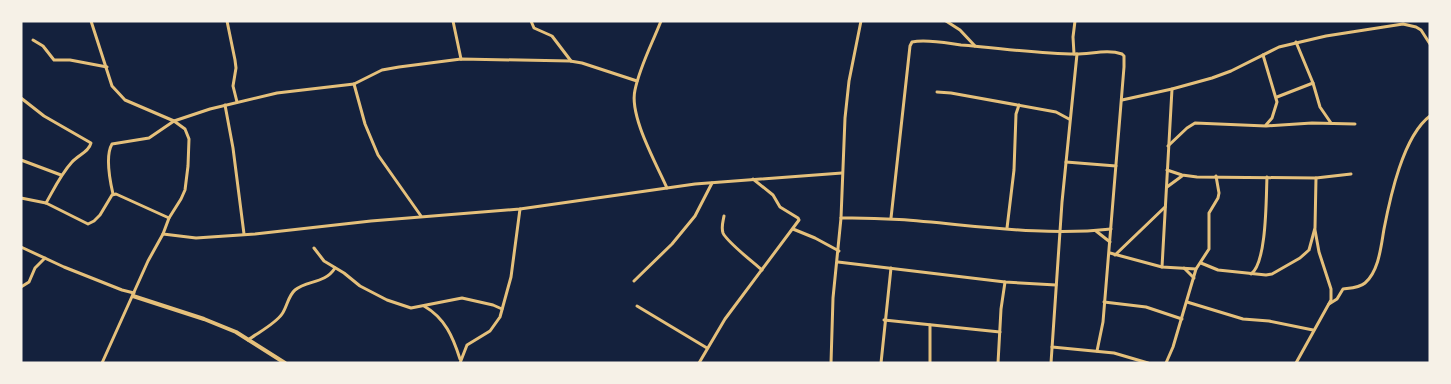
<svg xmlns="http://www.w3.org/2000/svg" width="1451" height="384" viewBox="0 0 1451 384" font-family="'Exo 2',sans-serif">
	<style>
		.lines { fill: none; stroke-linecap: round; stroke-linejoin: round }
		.minor { stroke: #e5c07b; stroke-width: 3 }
		.tertiary { stroke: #e5c07b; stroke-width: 4 }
	</style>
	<rect width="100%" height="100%" fill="#14213d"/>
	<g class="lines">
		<g class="minor">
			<path d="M91,21L112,86L125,100L174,121L185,129L189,139L188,166L185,190L181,199L169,218L163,234L148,261L102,363"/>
			<path d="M227,21L235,60L236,68L233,86L237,102"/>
			<path d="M453,21L461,59"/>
			<path d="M531,21L534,28L552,36L571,61"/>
			<path d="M661,21C652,44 640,66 635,90C629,116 656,163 667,188"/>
			<path d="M946,21L960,30L975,46"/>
			<path d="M33,40L43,46L54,60H70L107,67"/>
			<path d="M1296,42L1313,83L1320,107L1331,123"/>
			<path d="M1074,54L1073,37L1075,21"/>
			<path d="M1263,55L1277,102L1272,118L1266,125"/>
			<path d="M354,84L365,124L378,155L421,216"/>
			<path d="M937,92L951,93L1056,112L1069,119"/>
			<path d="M1277,97L1313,83"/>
			<path d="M21,98L44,116L91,143C89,152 78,155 72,162C61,174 54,189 46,203"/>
			<path d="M1122,100L1172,89L1212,78L1231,71L1279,47L1326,36L1403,24L1416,27L1421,30L1430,44"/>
			<path d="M225,105L233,148L244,234"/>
			<path d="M1168,146L1187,128L1195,123L1266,126L1312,123L1355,124"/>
			<path d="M21,160L61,175"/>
			<path d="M1066,162L1116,166"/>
			<path d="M1167,170L1182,175L1197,177L1316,178L1351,174"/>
			<path d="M1167,187L1182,176"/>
			<path d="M113,194C110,181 105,156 112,144L149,138L174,121L210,109L277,93L354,84L382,70L399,67L461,59L570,61L582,63L637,81"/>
			<path d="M21,198L46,203L88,224L94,221L100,215L112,195L116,194L169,218"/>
			<path d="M724,216C723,222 721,227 723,233C727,242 753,262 762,270"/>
			<path d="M841,218C931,216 1021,239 1111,229"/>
			<path d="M891,218C897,161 904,103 910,46L912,42C927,39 946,43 961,45C1000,48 1038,54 1076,54C1091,54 1108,49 1122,54L1124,56V67L1103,322L1097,351"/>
			<path d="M1007,228L1014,170L1016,114L1019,105"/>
			<path d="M793,229L815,238L839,251"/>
			<path d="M1096,231L1110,242"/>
			<path d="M163,234L196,238L255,234L371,221L520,209L695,184L842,173"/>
			<path d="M21,247L64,267L122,290L134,293"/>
			<path d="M314,248L324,261L344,273L360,286L387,300L411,308L462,298L493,305L502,309"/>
			<path d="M1110,253L1162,267L1196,269"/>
			<path d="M1115,255L1165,207"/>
			<path d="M838,262L1005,282L1056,285"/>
			<path d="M1201,263L1218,270L1266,275L1272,274L1300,258L1309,250L1315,228L1316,178"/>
			<path d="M1162,267L1172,89"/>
			<path d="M1184,268L1194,278"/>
			<path d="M1251,274C1267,263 1266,197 1267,177"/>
			<path d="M634,281L672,244L695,216L712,183"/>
			<path d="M21,287L29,282L35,268L45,258"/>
			<path d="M1104,302L1146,307L1182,319"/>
			<path d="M1187,302L1243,319L1269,321L1313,330"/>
			<path d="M1329,304L1337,299L1343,289C1351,288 1359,288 1365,283C1379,271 1381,246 1384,229C1390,198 1403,136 1430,116"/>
			<path d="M424,306C445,318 453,337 460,359"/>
			<path d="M637,306L707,348"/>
			<path d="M884,320L1000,332"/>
			<path d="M930,325V363"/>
			<path d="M248,340C259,332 275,324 282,314C287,307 288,296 295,290C307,280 325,284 335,268"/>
			<path d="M1052,347L1114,353L1148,363"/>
			<path d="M460,363L467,345L490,331L500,317L511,277L520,209"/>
			<path d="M699,363L725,319L799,220L798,218L780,207L773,195L753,179"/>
			<path d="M831,363L833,298L841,218L845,118L849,81L861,21"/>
			<path d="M881,363L891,268"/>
			<path d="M998,363L1001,309L1005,282"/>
			<path d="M1051,363L1062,202L1077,54"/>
			<path d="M1166,363L1173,347L1196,269L1209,249V213L1218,198L1219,193L1216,176"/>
			<path d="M1296,363L1331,300V289L1319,252L1315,230"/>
		</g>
		<path class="tertiary" d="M133,296L204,319L236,332L285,363"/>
	</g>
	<rect width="1451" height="384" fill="none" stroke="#f6f1e7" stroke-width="45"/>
</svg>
